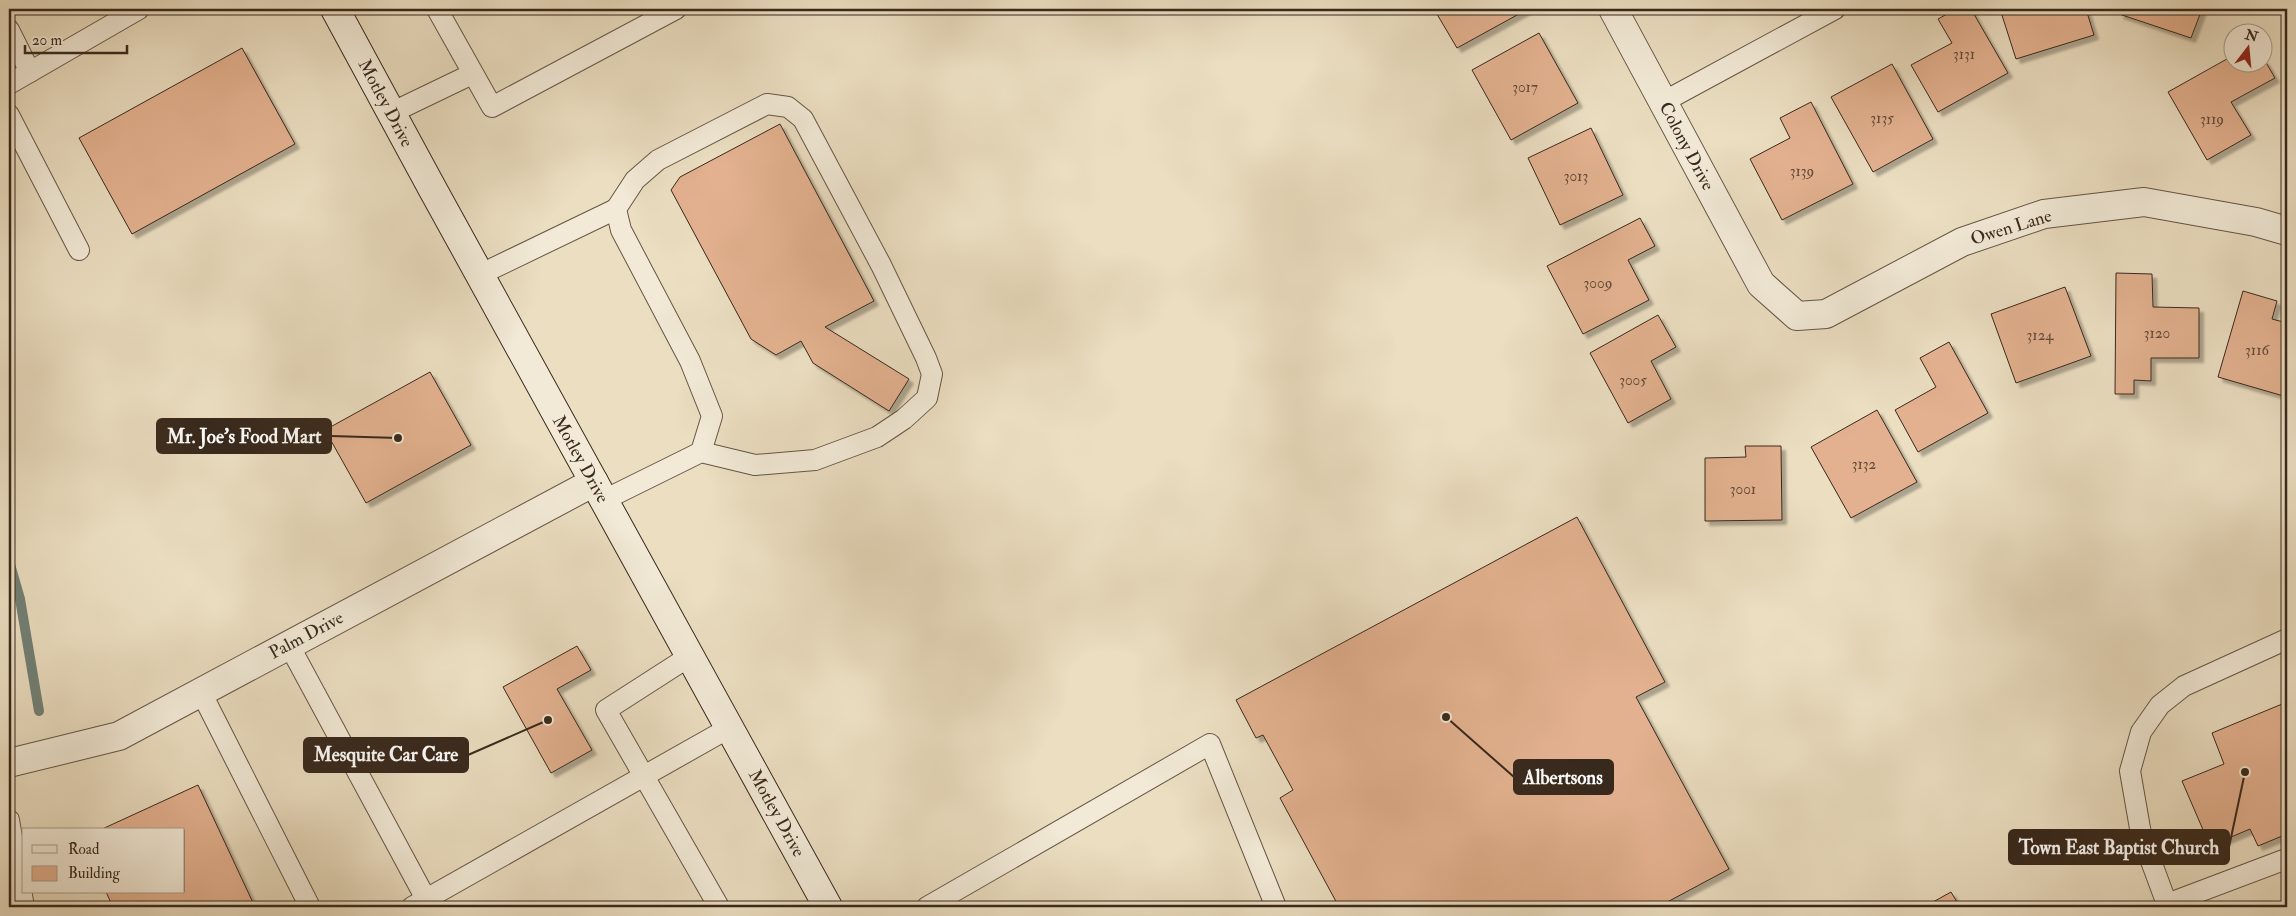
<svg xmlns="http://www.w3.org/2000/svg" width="2296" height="916" viewBox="0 0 2296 916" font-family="'IM FELL Double Pica',serif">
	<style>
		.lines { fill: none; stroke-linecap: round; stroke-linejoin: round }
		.stream { stroke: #728177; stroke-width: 10 }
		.building { fill: #e3b18f; stroke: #38291d; filter: url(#shadow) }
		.service-casing { stroke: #655646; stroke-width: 22 }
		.minor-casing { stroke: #655646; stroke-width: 30 }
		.secondary-casing { stroke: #38291d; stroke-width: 30 }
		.service { stroke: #f2ead7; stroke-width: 20 }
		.minor { stroke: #f2ead7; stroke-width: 28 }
		.secondary { stroke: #f2ead7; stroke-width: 28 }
		.labels { text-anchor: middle; stroke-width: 4; stroke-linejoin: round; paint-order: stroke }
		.number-label { font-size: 15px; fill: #634b3a }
		.street-label { font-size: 18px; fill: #38291d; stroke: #f2ead7 }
		.leader { fill: none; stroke: #38291d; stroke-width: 2 }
		.callout-dot { fill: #38291d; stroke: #f2ead7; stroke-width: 2 }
		.callout { fill: #38291d; stroke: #38291d; stroke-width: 2 }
		.callout-label { font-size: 19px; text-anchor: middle; font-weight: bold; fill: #fff }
	</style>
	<defs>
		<filter id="shadow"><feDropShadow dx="4.5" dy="4.5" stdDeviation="1" flood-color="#0004"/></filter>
	</defs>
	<rect width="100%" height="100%" fill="#ebdec1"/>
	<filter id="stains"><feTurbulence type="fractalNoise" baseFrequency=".004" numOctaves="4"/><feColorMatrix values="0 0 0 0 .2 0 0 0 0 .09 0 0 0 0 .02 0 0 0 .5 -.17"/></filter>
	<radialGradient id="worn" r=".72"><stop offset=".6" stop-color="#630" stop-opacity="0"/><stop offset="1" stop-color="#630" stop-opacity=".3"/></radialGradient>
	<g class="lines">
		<path class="stream" d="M9,561L20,599L39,711"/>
	</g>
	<g class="building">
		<path d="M1434,9H1528L1457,48Z"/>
		<path d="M1956,9H1971L2008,73L1938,112L1911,65L1952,43L1938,19Z"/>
		<path d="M2000,9H2086L2094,35L2016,59Z"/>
		<path d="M2121,9H2202L2191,38L2119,14Z"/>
		<path d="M1539,33L1578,103L1511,140L1472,70Z"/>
		<path d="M242,48L295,144L132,234L79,138Z"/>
		<path d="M2234,55V62H2264V59L2275,78L2231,102L2251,135L2207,160L2168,92Z"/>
		<path d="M1892,64L1933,139L1873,172L1831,97Z"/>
		<path d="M1811,102L1853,184L1782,220L1750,159L1790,138L1780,118Z"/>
		<path d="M780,124L874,301L825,327L909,379L889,411L813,363L801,341L776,355L751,339L671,190L680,177Z"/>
		<path d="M1591,128L1623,195L1560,225L1528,158Z"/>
		<path d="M1640,218L1655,246L1628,260L1649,300L1583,334L1547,266Z"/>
		<path d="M2116,273L2152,274L2153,307L2199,308V358H2151V381L2134,380V394H2115Z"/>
		<path d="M2065,287L2091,356L2016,383L1991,314Z"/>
		<path d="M2243,291L2277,301L2272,319L2287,323V397L2218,377Z"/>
		<path d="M1658,315L1676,347L1651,361L1671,399L1628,423L1590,353Z"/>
		<path d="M1949,342L1988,413L1918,452L1895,410L1936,387L1920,358Z"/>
		<path d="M430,372L471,445L366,503L325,430Z"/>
		<path d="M1877,410L1917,482L1851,518L1811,447Z"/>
		<path d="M1745,446H1781L1782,520L1705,521V458L1746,457Z"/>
		<path d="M1577,517L1665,682L1636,697L1729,869L1658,907H1339L1280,798L1293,790L1263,735L1256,738L1236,700Z"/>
		<path d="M577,646L591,670L557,689L592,750L551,773L503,687Z"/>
		<path d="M2287,702V834L2258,846L2250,829L2210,846L2182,781L2224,764L2212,733Z"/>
		<path d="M198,785L255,907H113L106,892H184V830H100Z"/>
		<path d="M1951,892L1960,907H1924Z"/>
	</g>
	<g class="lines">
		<g class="service-casing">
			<g id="service">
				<path d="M437,9L492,107L676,9"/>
				<path d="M9,30L30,72"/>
				<path d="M9,84L139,9"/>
				<path d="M1663,102L1835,9"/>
				<path d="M391,113L472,74"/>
				<path d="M9,115L79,250"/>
				<path d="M479,275L616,209"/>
				<path d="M604,500L701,452L712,416L690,361L621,230L616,209L635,180L658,160L767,104L788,107L803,119L881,265L926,358L932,374L927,398L904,419L877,437L815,460L755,465L701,452"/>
				<path d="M289,645L426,899"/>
				<path d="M690,656L606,710L719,907"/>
				<path d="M201,692L310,907"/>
				<path d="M9,820L24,907"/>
				<path d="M2167,904L2286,859L2287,862"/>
				<path d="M412,907L729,728"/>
				<path d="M927,907L1210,744L1276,907"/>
				<path d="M2168,907L2141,834L2130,771L2141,732L2160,705L2184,686L2287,639"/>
			</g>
		</g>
		<g class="minor-casing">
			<g id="minor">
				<path d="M1613,9L1761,284L1797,316L1826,314L1962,242L2044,214L2144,202L2256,222L2287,231"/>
				<path d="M9,763L119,736L594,482"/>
			</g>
		</g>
		<g class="secondary-casing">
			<path id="secondary" d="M335,9L432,188L828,907"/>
		</g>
		<use href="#service" class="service"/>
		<use href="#minor" class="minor"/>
		<use href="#secondary" class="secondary"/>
	</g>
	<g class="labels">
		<g class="number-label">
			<text x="1964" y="59">3131</text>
			<text x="1525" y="92">3017</text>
			<text x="1882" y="123">3135</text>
			<text x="2212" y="124">3119</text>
			<text x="1802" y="176">3139</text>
			<text x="1576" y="181">3013</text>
			<text x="1598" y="288">3009</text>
			<text x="2157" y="338">3120</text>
			<text x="2040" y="340">3124</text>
			<text x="2257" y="355">3116</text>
			<text x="1633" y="385">3005</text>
			<text x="1864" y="469">3132</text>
			<text x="1743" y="494">3001</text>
		</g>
		<g class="street-label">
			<text transform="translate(386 103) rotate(62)" y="6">Motley Drive</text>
			<text transform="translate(1687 146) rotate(62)" y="6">Colony Drive</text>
			<text transform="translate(2011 227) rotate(-17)" y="6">Owen Lane</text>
			<text transform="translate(581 459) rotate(61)" y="6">Motley Drive</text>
			<text transform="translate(306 635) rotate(-28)" y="6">Palm Drive</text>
			<text transform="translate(777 813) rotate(61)" y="6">Motley Drive</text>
		</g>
	</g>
	<path class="leader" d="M398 438L331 436M548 720L468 755M1446 717L1514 777M2245 772L2229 847"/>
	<g class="callout-dot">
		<circle cx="398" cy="438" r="5"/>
		<circle cx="548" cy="720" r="5"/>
		<circle cx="1446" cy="717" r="5"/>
		<circle cx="2245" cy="772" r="5"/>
	</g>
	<g class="callout">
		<rect x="157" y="419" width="174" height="34" rx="5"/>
		<rect x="304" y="738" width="164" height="34" rx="5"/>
		<rect x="1514" y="760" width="99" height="34" rx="5"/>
		<rect x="2009" y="830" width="220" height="34" rx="5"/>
	</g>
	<g class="callout-label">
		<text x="244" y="443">Mr. Joe's Food Mart</text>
		<text x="386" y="761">Mesquite Car Care</text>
		<text x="1563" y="784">Albertsons</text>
		<text x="2119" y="854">Town East Baptist Church</text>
	</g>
	<rect width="2296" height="916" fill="none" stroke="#ebdec1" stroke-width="30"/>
	<rect x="10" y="10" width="2276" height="896" fill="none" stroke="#38291d" stroke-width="2.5"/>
	<rect x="15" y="15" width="2266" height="886" fill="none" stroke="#38291d"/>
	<rect x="22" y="828" width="162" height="65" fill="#f2ead7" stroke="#a89d8d"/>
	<rect x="32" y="845" width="25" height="8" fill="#f2ead7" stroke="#a89d8d"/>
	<text x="68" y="854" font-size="15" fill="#38291d">Road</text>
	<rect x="32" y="866" width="25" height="15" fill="#e3b18f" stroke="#a89d8d"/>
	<text x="68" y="878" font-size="15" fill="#38291d">Building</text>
	<g transform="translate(2248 48) rotate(16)"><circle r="24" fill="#f2ead7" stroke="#a89d8d"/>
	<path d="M0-4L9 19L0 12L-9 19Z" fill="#8f2418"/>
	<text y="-8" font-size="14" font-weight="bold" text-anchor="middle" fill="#38291d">N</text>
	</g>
	<path d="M25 45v8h102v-8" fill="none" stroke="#38291d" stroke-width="2.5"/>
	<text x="32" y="45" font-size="15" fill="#38291d" stroke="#f2ead7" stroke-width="4" paint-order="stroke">20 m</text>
	<rect width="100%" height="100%" filter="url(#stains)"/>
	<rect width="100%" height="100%" fill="url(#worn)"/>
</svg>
